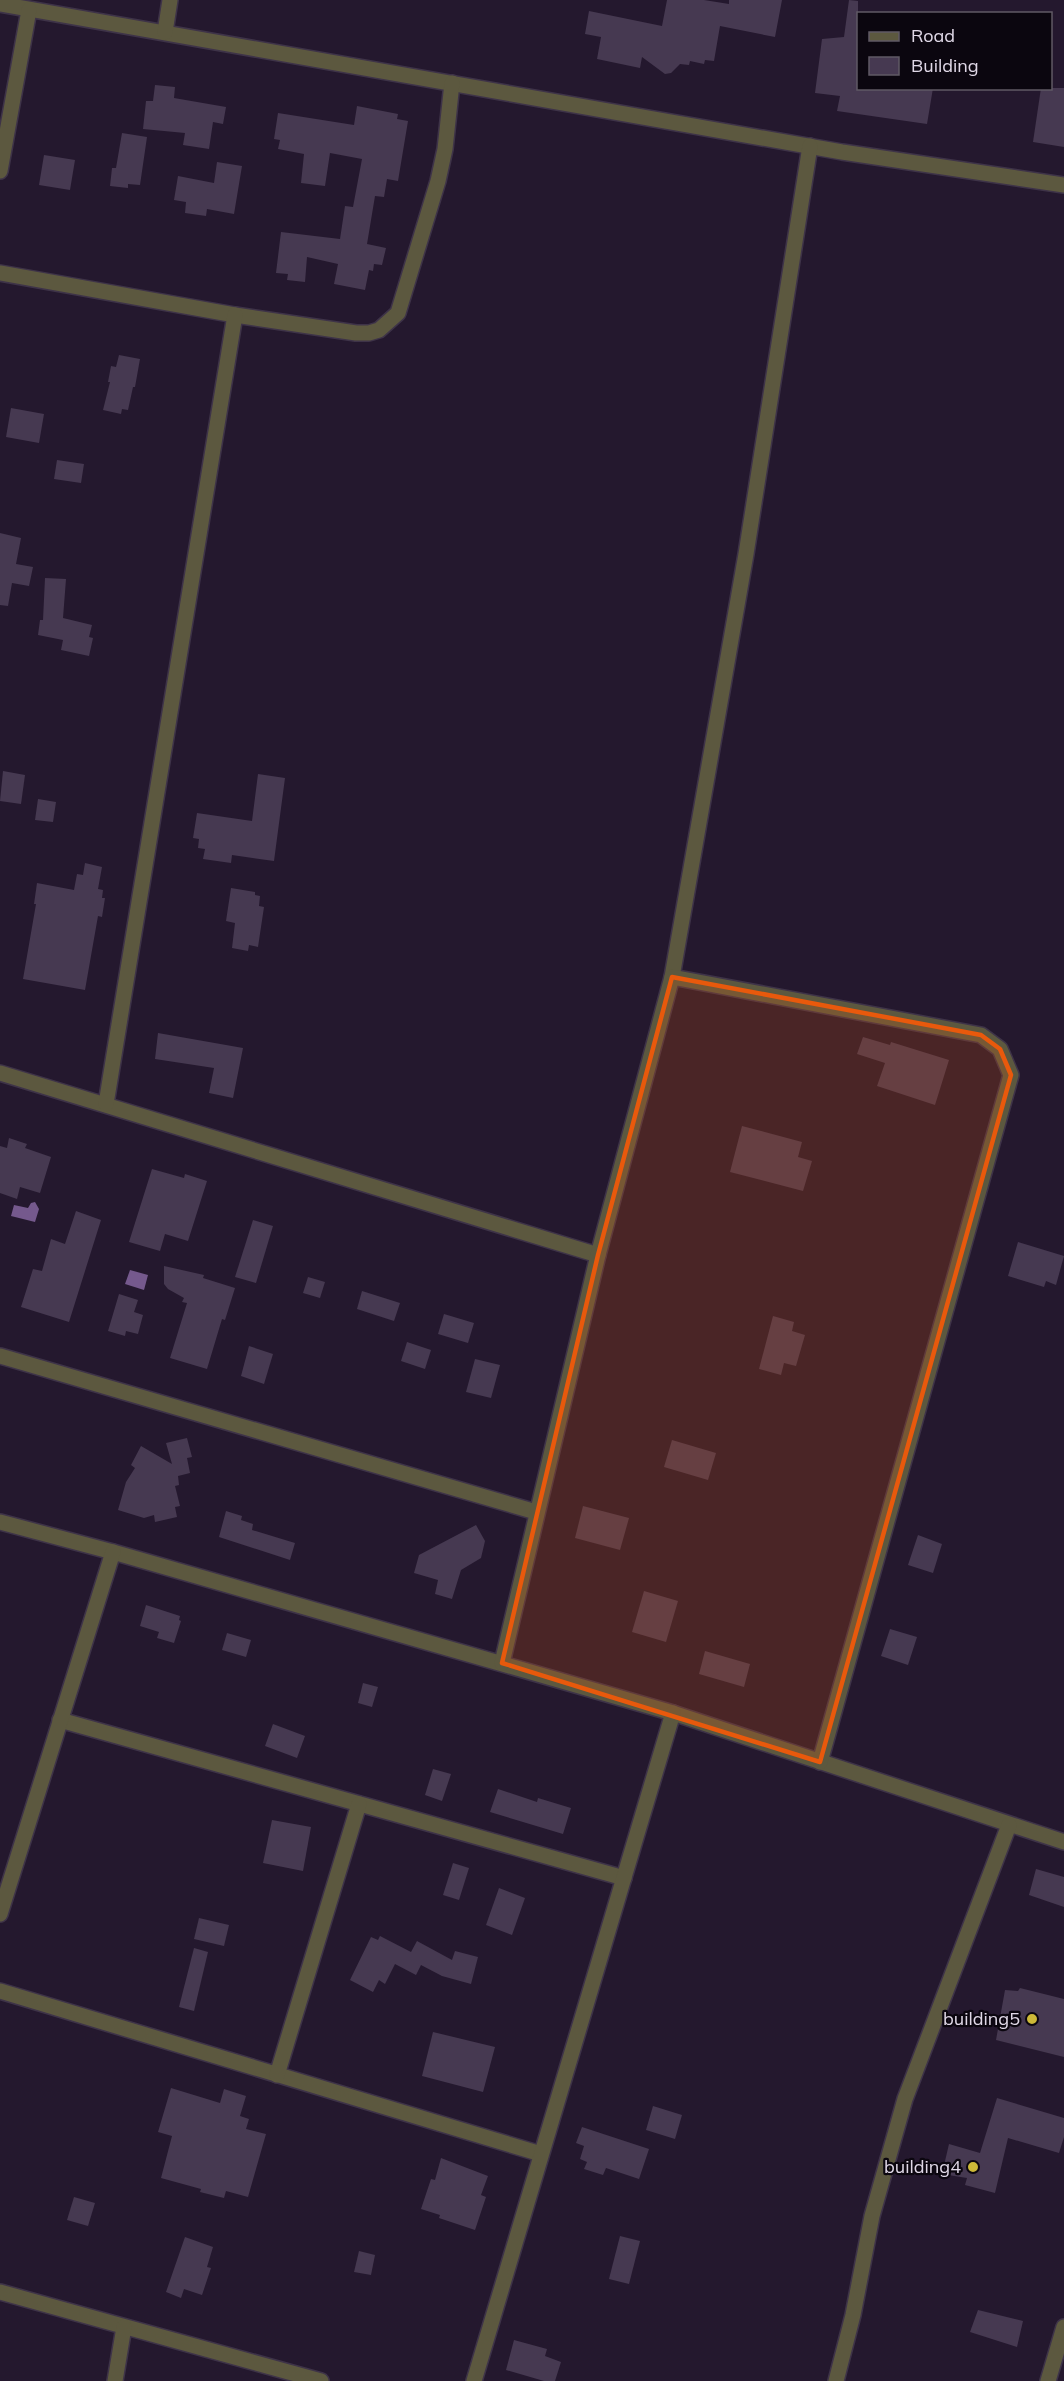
<svg xmlns="http://www.w3.org/2000/svg" width="1064" height="2381" viewBox="0 0 1064 2381" font-family="Mulish,sans-serif">
	<style>
		.water { fill: #75598d }
		.building { fill: #463951 }
		.lines { fill: none; stroke-linecap: round; stroke-linejoin: round }
		.minor-casing { stroke: #3e3348; stroke-width: 18 }
		.minor { stroke: #5c583f; stroke-width: 15 }
		.marked { fill: #e8590c; fill-opacity: 0.2; stroke: #e8590c; stroke-width: 4.5; stroke-linejoin: round }
		.poi-dot { fill: #cdb938; stroke: #0b060f; stroke-width: 2 }
		.labels { text-anchor: middle; stroke-width: 4.5; stroke-linejoin: round; paint-order: stroke }
		.poi-label { font-size: 18px; fill: #e0d8e7; stroke: #0b060f; text-anchor: end }
	</style>
	<rect width="100%" height="100%" fill="#24182e"/>
	<g class="water">
		<path d="M35,1202L39,1209L35,1222L11,1216L14,1205L28,1208L31,1203Z"/>
		<path d="M130,1270L148,1275L144,1290L125,1284Z"/>
	</g>
	<g class="building">
		<path d="M667,0H704L729,4V0H782L775,37L720,26L714,61L705,60L704,64L690,61L689,65L680,64L671,73L665,74L642,57L640,68L597,59L601,37L585,34L589,11L662,26Z"/>
		<path d="M849,0L858,1V88H933L927,124L837,111L840,96L815,93L822,39L844,37Z"/>
		<path d="M155,85L175,87L174,98L226,107L223,124L213,122L209,149L183,145L185,133L143,129L146,101H153Z"/>
		<path d="M1041,88H1064V147L1033,142Z"/>
		<path d="M357,106L398,114L397,119L408,121L398,181L387,179L384,197L375,196L367,244L386,248L382,265L374,264L373,271L369,270L365,290L334,284L338,264L307,257L305,282L287,280L288,274L276,273L281,232L340,239L345,206L353,207L362,159L330,153L325,186L301,183L304,154L278,149L280,140L274,139L278,113L354,125Z"/>
		<path d="M122,133L147,137L140,185L128,184V188L110,186L112,168H116Z"/>
		<path d="M44,155L75,160L70,190L39,185Z"/>
		<path d="M217,162L242,166L234,214L207,209L206,216L185,213L186,202L174,200L178,176L214,183Z"/>
		<path d="M119,355L140,359L135,387H133L128,410L122,409L121,414L103,410L110,382H108L111,366L116,367Z"/>
		<path d="M11,408L44,414L39,443L6,437Z"/>
		<path d="M57,460L84,464L81,483L54,479Z"/>
		<path d="M0,533L21,538L16,564L33,567L29,586L12,583L8,606L0,605Z"/>
		<path d="M45,578L66,579L63,618L92,625L89,637L93,638L89,656L61,650L63,640L38,635L40,620H43Z"/>
		<path d="M3,771L25,775L21,804L0,801Z"/>
		<path d="M258,774L285,778L274,861L232,855L231,863L203,859L205,849L198,848L199,839L193,838L197,813L252,821Z"/>
		<path d="M38,799L56,802L53,822L35,820Z"/>
		<path d="M85,863L102,867L98,889L103,890L102,898H105L102,917L98,916L85,990L23,979L36,904H34L37,883L74,890L77,874L83,875Z"/>
		<path d="M231,888L255,892V895L260,896L259,906L264,907L258,947L249,945L248,951L232,948L235,923L226,921Z"/>
		<path d="M158,1033L243,1048L233,1098L209,1093L214,1068L155,1059Z"/>
		<path d="M863,1037L890,1045L891,1042L949,1060L935,1105L877,1086L885,1063L857,1054Z"/>
		<path d="M742,1126L802,1142L798,1157L812,1161L803,1191L730,1172Z"/>
		<path d="M9,1138L27,1144L25,1148L51,1157L40,1193L20,1187L17,1199L0,1193V1146L7,1148Z"/>
		<path d="M152,1169L184,1178L185,1174L207,1181L188,1241L165,1234L160,1251L129,1242Z"/>
		<path d="M76,1211L101,1220L69,1322L21,1307L33,1269L42,1271L51,1239L65,1244Z"/>
		<path d="M253,1220L273,1226L256,1283L235,1277Z"/>
		<path d="M1018,1242L1064,1256L1056,1285L1046,1281L1044,1287L1008,1276Z"/>
		<path d="M164,1266L204,1275L203,1278L235,1288L225,1320L222,1319L207,1369L170,1358L187,1303L182,1302L184,1298L168,1289L164,1284Z"/>
		<path d="M308,1277L325,1282L320,1298L303,1293Z"/>
		<path d="M362,1291L400,1303L394,1321L357,1309Z"/>
		<path d="M119,1294L138,1300L134,1312L143,1315L138,1334L126,1331L125,1336L108,1331Z"/>
		<path d="M444,1314L474,1323L468,1343L438,1334Z"/>
		<path d="M773,1316L794,1322L792,1331L805,1335L796,1366L784,1363L781,1375L759,1369Z"/>
		<path d="M407,1342L431,1350L425,1369L401,1361Z"/>
		<path d="M249,1346L273,1354L264,1384L241,1376Z"/>
		<path d="M475,1359L500,1365L491,1398L466,1392Z"/>
		<path d="M187,1438L192,1457L187,1458L190,1473L178,1476L179,1485L175,1486L180,1506L175,1507L177,1517L155,1522L154,1515L144,1518L118,1510L126,1482L135,1468L131,1465L141,1446L172,1464L166,1443Z"/>
		<path d="M672,1440L716,1453L708,1480L664,1467Z"/>
		<path d="M583,1506L629,1518L620,1550L575,1538Z"/>
		<path d="M226,1511L242,1516L241,1520L253,1524L252,1530L295,1543L290,1560L219,1537Z"/>
		<path d="M476,1525L485,1541L481,1558L461,1570L452,1599L435,1594L438,1580L414,1573L419,1555Z"/>
		<path d="M918,1535L942,1544L933,1573L908,1565Z"/>
		<path d="M644,1591L678,1601L666,1642L632,1632Z"/>
		<path d="M146,1605L180,1616L179,1620L181,1621L174,1643L157,1638L159,1632L140,1626Z"/>
		<path d="M890,1629L917,1637L908,1665L881,1656Z"/>
		<path d="M227,1633L251,1640L246,1657L222,1650Z"/>
		<path d="M705,1651L750,1664L744,1687L699,1674Z"/>
		<path d="M363,1683L378,1687L372,1707L358,1703Z"/>
		<path d="M273,1724L305,1736L297,1758L265,1746Z"/>
		<path d="M433,1769L451,1774L442,1801L425,1795Z"/>
		<path d="M498,1789L537,1802L538,1798L571,1808L563,1834L490,1812Z"/>
		<path d="M272,1820L311,1827L303,1871L263,1863Z"/>
		<path d="M453,1863L469,1868L459,1900L443,1895Z"/>
		<path d="M1036,1869L1064,1877V1907L1029,1895Z"/>
		<path d="M499,1888L525,1898L512,1935L486,1925Z"/>
		<path d="M199,1918L229,1925L224,1946L194,1939Z"/>
		<path d="M380,1936L411,1952L417,1941L452,1960L455,1951L478,1957L471,1984L442,1976L421,1965L416,1975L395,1964L385,1984L379,1980L373,1992L350,1980L371,1937L378,1940Z"/>
		<path d="M194,1948L208,1952L194,2011L179,2007Z"/>
		<path d="M1020,1988L1064,1999V2057L996,2040L1005,1990L1018,1991Z"/>
		<path d="M433,2032L495,2047L483,2092L422,2076Z"/>
		<path d="M171,2088L220,2103L224,2089L246,2096L240,2116L249,2119L246,2129L266,2134L248,2197L226,2191L224,2198L200,2192L201,2189L161,2178L172,2136L158,2132Z"/>
		<path d="M997,2098L1064,2118V2137L1059,2153L1008,2138L995,2193L965,2185L967,2178L942,2174L949,2144L980,2153Z"/>
		<path d="M653,2106L682,2115L675,2139L646,2130Z"/>
		<path d="M582,2127L649,2149L639,2179L606,2168L603,2175L584,2169L587,2162L580,2159L584,2146L576,2143Z"/>
		<path d="M441,2158L488,2176L481,2195L486,2197L475,2230L439,2218L440,2215L421,2209L431,2179L435,2180Z"/>
		<path d="M74,2197L95,2203L88,2226L67,2220Z"/>
		<path d="M620,2236L640,2241L629,2284L609,2279Z"/>
		<path d="M185,2237L213,2247L207,2267L211,2268L202,2295L184,2289L181,2298L166,2292Z"/>
		<path d="M359,2251L375,2255L371,2275L354,2272Z"/>
		<path d="M978,2310L1023,2321L1017,2347L970,2332Z"/>
		<path d="M514,2340L547,2349L545,2356L561,2362L555,2381H544L506,2370Z"/>
	</g>
	<g class="lines">
		<g class="minor-casing">
			<g id="minor">
				<path d="M0,4L842,152L1064,185"/>
				<path d="M165,32L170,0"/>
				<path d="M0,171L29,10"/>
				<path d="M0,273L235,315L356,333H369L379,330L398,313L438,181L445,149L452,83"/>
				<path d="M672,977L746,554L810,146"/>
				<path d="M0,1073L598,1255"/>
				<path d="M106,1104L235,315"/>
				<path d="M0,1356L536,1512"/>
				<path d="M0,1522L113,1552L673,1713L1064,1842"/>
				<path d="M502,1663L598,1255L672,977L981,1035L1000,1049L1011,1075L820,1762"/>
				<path d="M60,1720L624,1878"/>
				<path d="M0,1914L113,1552"/>
				<path d="M0,1991L541,2154"/>
				<path d="M277,2075L359,1804"/>
				<path d="M0,2292L321,2381"/>
				<path d="M115,2381L124,2327"/>
				<path d="M474,2381L673,1713"/>
				<path d="M836,2381L853,2315L872,2216L905,2099L1009,1825"/>
				<path d="M1048,2381L1064,2327"/>
			</g>
		</g>
		<use href="#minor" class="minor"/>
	</g>
	<path class="marked" d="M672,977L981,1035L1000,1049L1011,1075L820,1762L502,1663L598,1255Z"/>
	<g class="poi-dot">
		<circle cx="1032" cy="2019" r="6"/>
		<circle cx="973" cy="2167" r="6"/>
	</g>
	<g class="labels">
		<g class="poi-label">
			<text x="1020" y="2025">building5</text>
			<text x="961" y="2173">building4</text>
		</g>
	</g>
	<rect x="857" y="12" width="195" height="78" fill="#0b060f" stroke="#605a65" stroke-width="1.5"/>
	<rect x="869" y="32" width="30" height="9" fill="#5c583f" stroke="#605a65" stroke-width="1.5"/>
	<text x="911" y="42" font-size="18" fill="#e0d8e7">Road</text>
	<rect x="869" y="57" width="30" height="18" fill="#463951" stroke="#605a65" stroke-width="1.5"/>
	<text x="911" y="72" font-size="18" fill="#e0d8e7">Building</text>
</svg>
